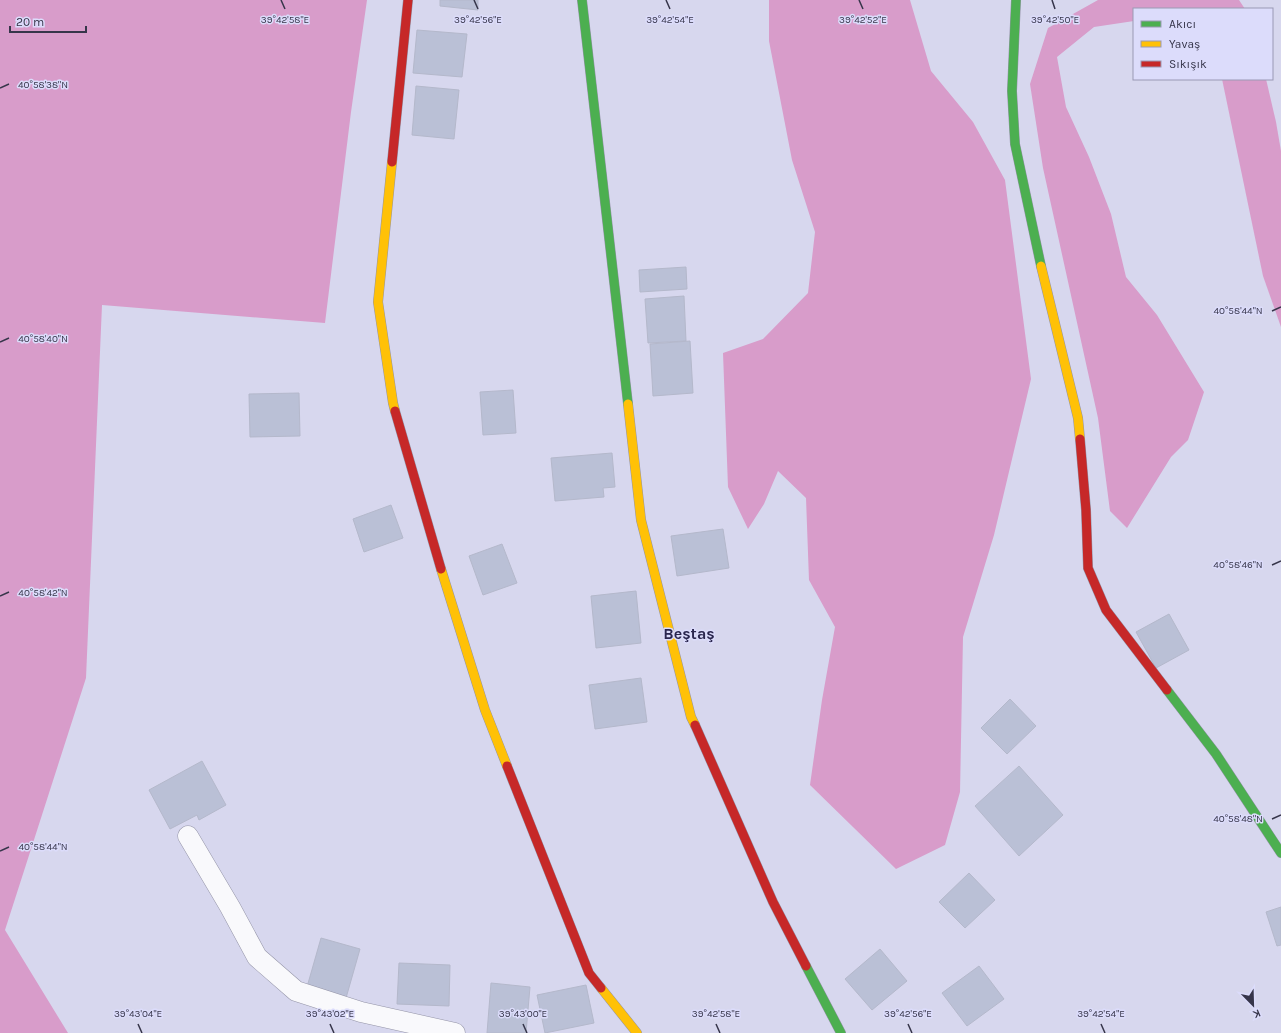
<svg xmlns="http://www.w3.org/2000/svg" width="1281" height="1033" viewBox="0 0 1281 1033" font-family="Karla,sans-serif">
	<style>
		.forest { fill: #d89cca }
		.building { fill: #bac0d6; stroke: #b4b8cb }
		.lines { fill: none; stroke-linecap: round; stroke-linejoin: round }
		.street-casing { stroke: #9494a7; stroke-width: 21 }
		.fast-casing { stroke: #9494a7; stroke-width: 10 }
		.slow-casing { stroke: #9494a7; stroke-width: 10 }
		.jam-casing { stroke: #9494a7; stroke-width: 10 }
		.street { stroke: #f9f9fc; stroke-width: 20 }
		.fast { stroke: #4caf50; stroke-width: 9 }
		.slow { stroke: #ffc107; stroke-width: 9 }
		.jam { stroke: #c62828; stroke-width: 9 }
		.ticks { fill: none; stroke: #36354a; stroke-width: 1.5 }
		.labels { text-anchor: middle; stroke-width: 3; stroke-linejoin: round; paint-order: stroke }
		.quarter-label { font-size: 16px; font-weight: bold; fill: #2a264e; stroke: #dcdcfb }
		.ticks-label { font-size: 10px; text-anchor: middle; fill: #36354a; stroke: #dcdcfb; stroke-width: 3; stroke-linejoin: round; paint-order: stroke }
	</style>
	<rect width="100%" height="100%" fill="#d7d7ee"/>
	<g class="forest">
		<path d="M0,0H367L351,112L325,323L102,305L86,678L5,930L68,1033H0Z"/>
		<path d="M769,0H910L931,71L973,122L1005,180L1031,379L994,535L963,637L960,792L945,845L896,869L810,785L822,700L835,627L809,580L806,498L778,471L764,504L748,529L728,487L723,353L763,339L808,293L815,232L792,160L769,41Z"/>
		<path d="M1098,0H1239L1245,9H1134V21L1094,27L1057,57L1066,107L1089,157L1111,214L1126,277L1157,315L1204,392L1188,440L1171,457L1127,528L1110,511L1098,418L1043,168L1030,84L1048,28Z"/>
		<path d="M1222,79H1266L1276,122L1281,151V327L1263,276Z"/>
	</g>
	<g class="building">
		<path d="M440,0H478V10L440,6Z"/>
		<path d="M417,30L467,34L462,77L413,73Z"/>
		<path d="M416,86L459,90L454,139L412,135Z"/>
		<path d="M686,267L687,289L640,292L639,270Z"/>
		<path d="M684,296L686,341L648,343L645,299Z"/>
		<path d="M690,341L693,393L653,396L650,344Z"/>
		<path d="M513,390L516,433L483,435L480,392Z"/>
		<path d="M299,393L300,436L250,437L249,394Z"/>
		<path d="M612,453L615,487L603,488L604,497L555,501L551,458Z"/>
		<path d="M391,505L403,538L364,552L353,519Z"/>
		<path d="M723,529L729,568L677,576L671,536Z"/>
		<path d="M502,544L517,583L483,595L469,556Z"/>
		<path d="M636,591L641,643L596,648L591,596Z"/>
		<path d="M1169,614L1189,650L1156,668L1136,632Z"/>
		<path d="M641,678L647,722L595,729L589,685Z"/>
		<path d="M1010,699L1036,726L1007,754L981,728Z"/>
		<path d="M202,761L226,805L199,820L197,815L170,829L149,790Z"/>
		<path d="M1019,766L1063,815L1019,856L975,806Z"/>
		<path d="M969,873L995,900L965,928L939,902Z"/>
		<path d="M1281,907V945L1277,946L1266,912Z"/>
		<path d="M321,938L360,949L346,998L307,987Z"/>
		<path d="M880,949L907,981L872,1010L845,979Z"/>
		<path d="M399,963L450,965L449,1006L397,1004Z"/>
		<path d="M979,966L1004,999L967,1026L942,993Z"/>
		<path d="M491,983L530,987L526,1033H487Z"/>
		<path d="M586,985L594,1023L545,1033L537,995Z"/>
	</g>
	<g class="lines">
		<g class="street-casing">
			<path id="street" d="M188,836L230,907L257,957L296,991L361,1012L455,1033"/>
		</g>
		<g class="fast-casing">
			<g id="fast">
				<path d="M582,0L628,404"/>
				<path d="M1016,0L1012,91L1015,144L1041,266"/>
				<path d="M1167,690L1216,754L1281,853"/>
				<path d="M806,966L841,1033"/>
			</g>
		</g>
		<g class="slow-casing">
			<g id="slow">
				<path d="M392,162L378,302L393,403L395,411"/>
				<path d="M1041,266L1078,418L1080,439"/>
				<path d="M628,404L641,520L691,717L695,725"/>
				<path d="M441,569L485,710L507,766"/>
				<path d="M601,988L637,1033"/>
			</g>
		</g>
		<g class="jam-casing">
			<g id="jam">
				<path d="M392,162L408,0"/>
				<path d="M395,411L441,569"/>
				<path d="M1080,439L1086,510L1088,568L1106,610L1167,690"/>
				<path d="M695,725L773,902L806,966"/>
				<path d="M507,766L589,973L601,988"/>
			</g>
		</g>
		<use href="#street" class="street"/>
		<use href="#fast" class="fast"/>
		<use href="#slow" class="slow"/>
		<use href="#jam" class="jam"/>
	</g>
	<path class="ticks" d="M281,0L285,9M474,0L478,9M666,0L670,9M859,0L863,9M1052,0L1055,9M0,88L9,84M1272,311L1281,307M0,342L9,338M1272,565L1281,561M0,596L9,592M1272,819L1281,815M0,851L9,847M138,1024L142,1033M330,1024L334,1033M523,1024L527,1033M716,1024L720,1033M908,1024L912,1033M1101,1024L1105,1033"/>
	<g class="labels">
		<g class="quarter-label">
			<text x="689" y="639">Beştaş</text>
		</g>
	</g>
	<g class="ticks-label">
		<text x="285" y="23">39°42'58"E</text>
		<text x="478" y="23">39°42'56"E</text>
		<text x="670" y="23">39°42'54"E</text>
		<text x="863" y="23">39°42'52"E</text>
		<text x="1055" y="23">39°42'50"E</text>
		<text x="43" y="88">40°58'38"N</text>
		<text x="1238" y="314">40°58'44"N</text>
		<text x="43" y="342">40°58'40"N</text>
		<text x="1238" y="568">40°58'46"N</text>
		<text x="43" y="596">40°58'42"N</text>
		<text x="1238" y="822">40°58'48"N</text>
		<text x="43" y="850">40°58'44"N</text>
		<text x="138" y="1017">39°43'04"E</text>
		<text x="330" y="1017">39°43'02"E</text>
		<text x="523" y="1017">39°43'00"E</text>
		<text x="716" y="1017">39°42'58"E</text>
		<text x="908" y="1017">39°42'56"E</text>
		<text x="1101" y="1017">39°42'54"E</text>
	</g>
	<rect x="1133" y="8" width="140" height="72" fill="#dcdcfb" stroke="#9a99b4"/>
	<rect x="1141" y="21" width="20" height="6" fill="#4caf50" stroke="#9a99b4"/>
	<text x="1169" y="28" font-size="12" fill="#36354a">Akıcı</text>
	<rect x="1141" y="41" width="20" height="6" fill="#ffc107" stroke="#9a99b4"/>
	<text x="1169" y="48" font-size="12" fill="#36354a">Yavaş</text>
	<rect x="1141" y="61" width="20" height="6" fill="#c62828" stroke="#9a99b4"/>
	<text x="1169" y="68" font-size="12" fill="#36354a">Sıkışık</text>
	<g transform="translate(1253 1005) rotate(157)" stroke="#dcdcfb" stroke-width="3" paint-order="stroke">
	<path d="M0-3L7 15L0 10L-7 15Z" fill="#36354a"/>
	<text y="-6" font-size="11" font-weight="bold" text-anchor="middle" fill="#36354a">K</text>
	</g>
	<path d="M10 26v6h76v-6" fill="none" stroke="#36354a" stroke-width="2"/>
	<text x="16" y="26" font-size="12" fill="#36354a" stroke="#dcdcfb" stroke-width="3" paint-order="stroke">20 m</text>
</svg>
